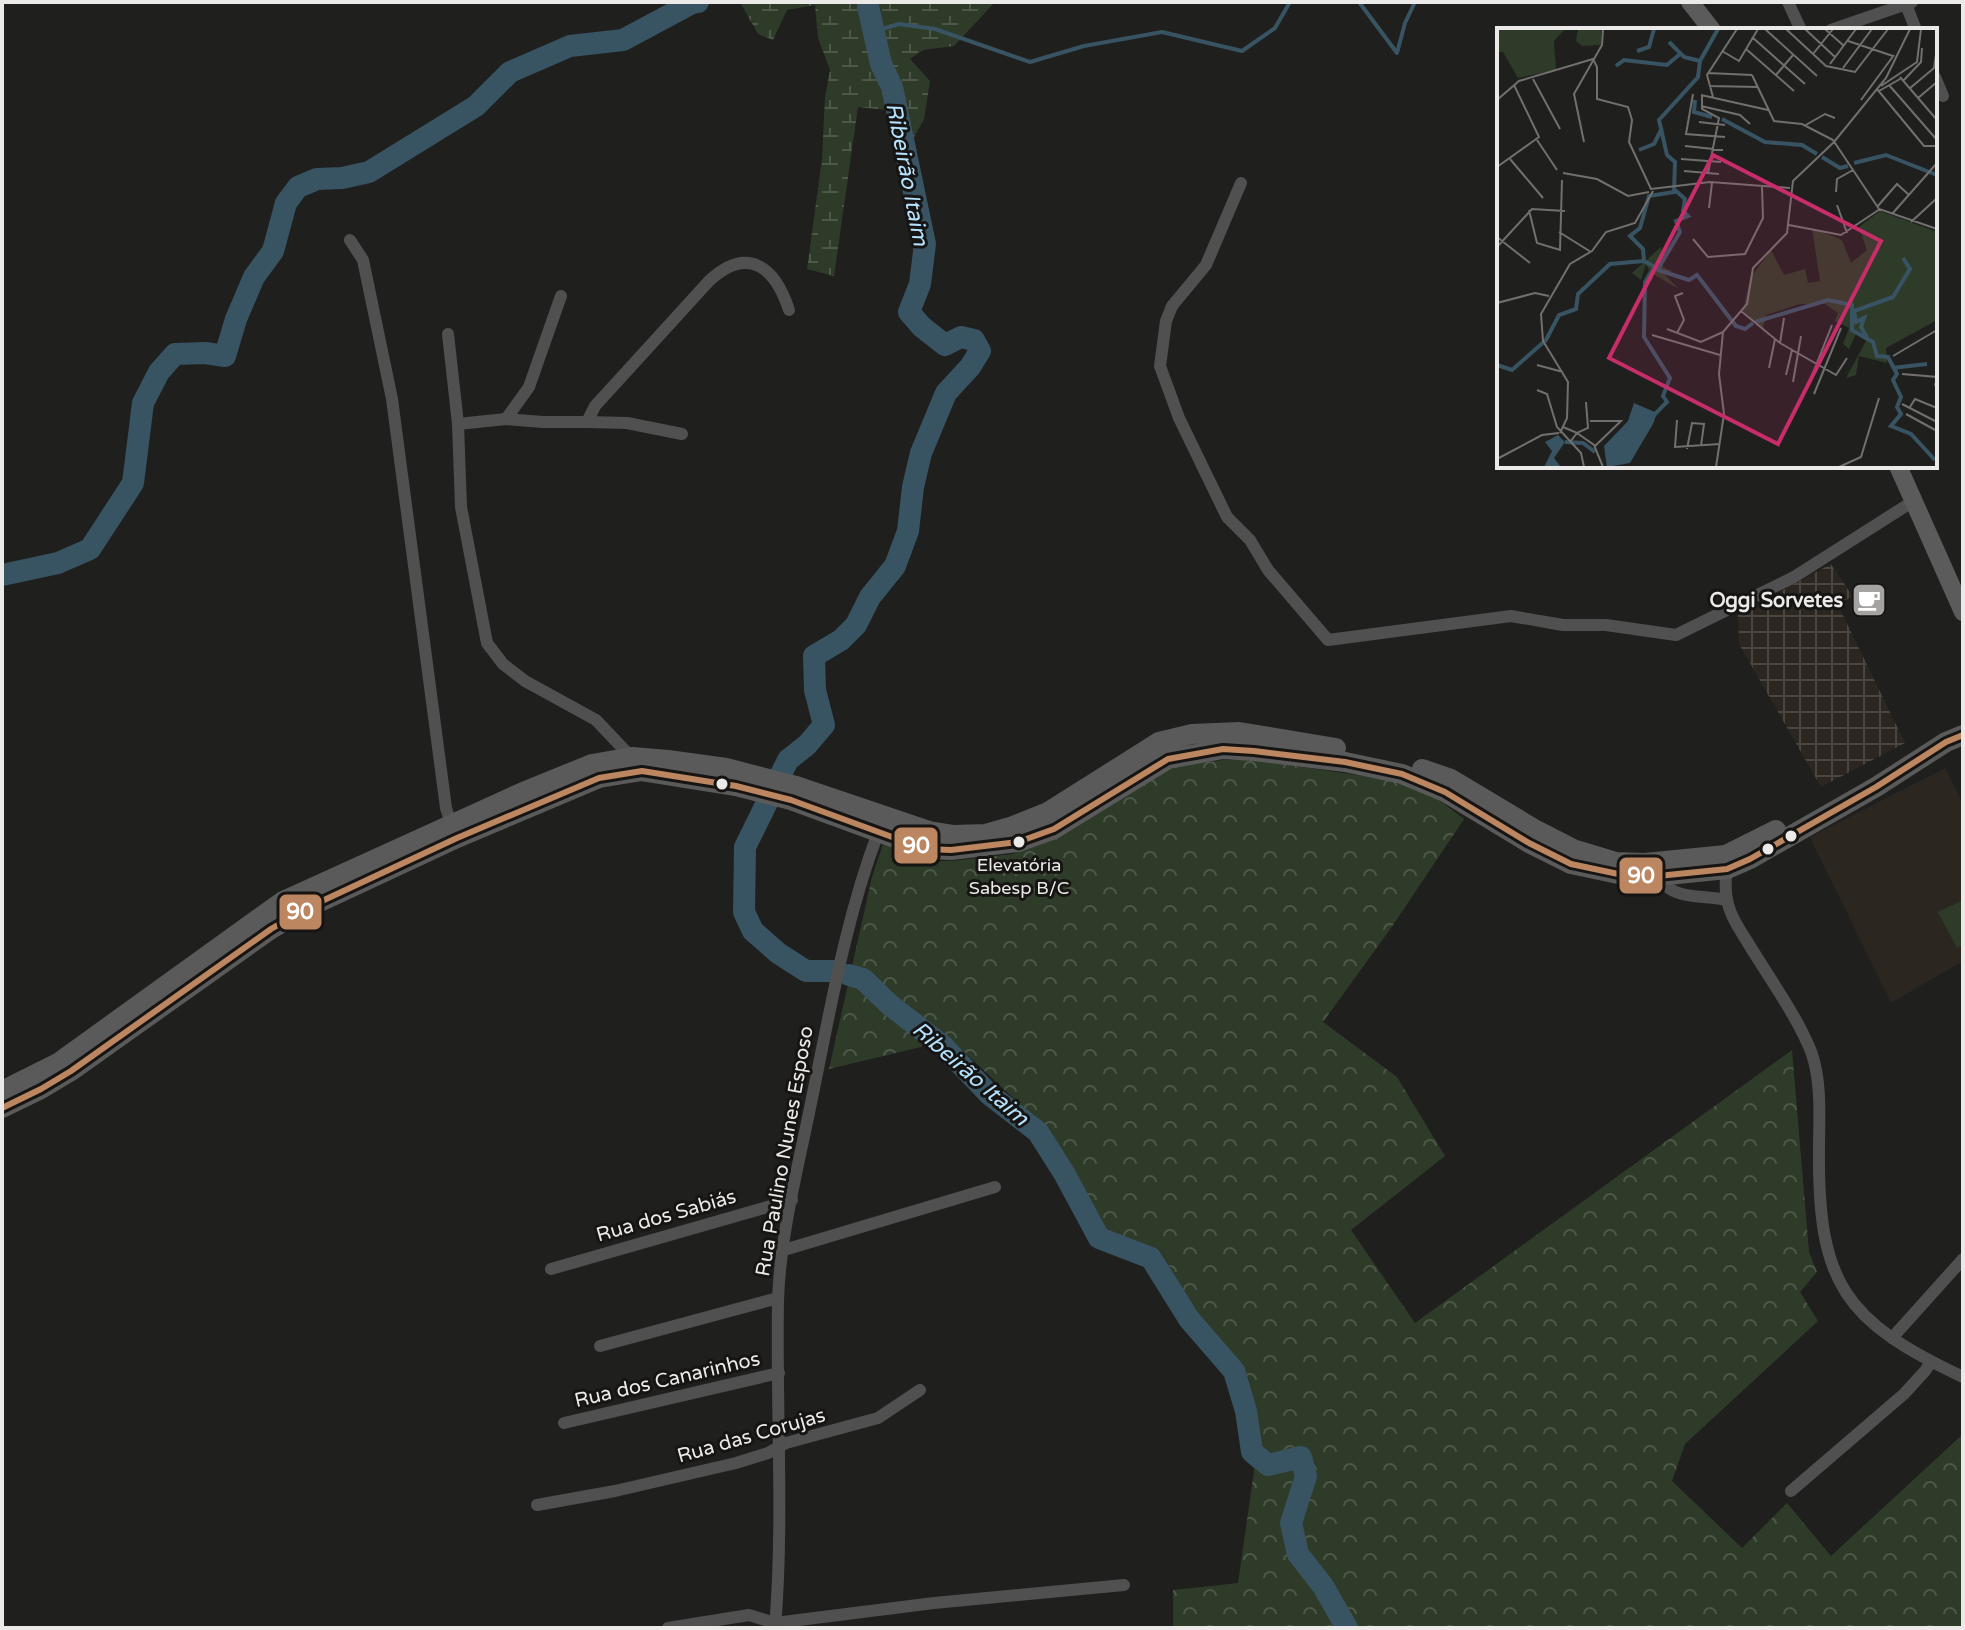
<svg xmlns="http://www.w3.org/2000/svg" width="1965" height="1630" viewBox="0 0 1965 1630" font-family="'Varela Round',sans-serif">
	<style>
		.built { fill: #2c2621 }
		.industrial { fill: url(#industrial-grid) }
		.green { fill: #2f3b29 }
		.forest { fill: url(#forest-crowns) }
		.wetland { fill: url(#wetland-marsh) }
		.lines { fill: none; stroke-linecap: round; stroke-linejoin: round }
		.stream { stroke: #385362; stroke-width: 4 }
		.river { stroke: #385362; stroke-width: 22 }
		.street { stroke: #505050; stroke-width: 12 }
		.secondary { stroke: #5b5b5b; stroke-width: 18 }
		.primary { stroke: #5a5a5a; stroke-width: 20 }
		.bus-1-casing { stroke: #171513; stroke-width: 12 }
		.bus-1 { stroke: #bb8660; stroke-width: 6 }
		.bus-dot { fill: #eceae9; stroke: #171513; stroke-width: 3 }
		.labels { text-anchor: middle; stroke-width: 6; stroke-linejoin: round; paint-order: stroke }
		.bus-label { font-size: 18px; fill: #eceae9; stroke: #171513 }
		.poi-label { font-size: 20px; font-weight: bold; fill: #eceae9; stroke: #171513; text-anchor: end }
		.street-label { font-size: 20px; fill: #eceae9; stroke: #171513 }
		.water-label { font-size: 22px; font-style: italic; fill: #b5e2fe; stroke: #171513 }
		.inset-river { fill: none; stroke: #385362; stroke-width: 4 }
		.inset-road { fill: none; stroke: #71706f; stroke-width: 2 }
		.view { fill: #c62d69; fill-opacity: 0.15; stroke: #c62d69; stroke-width: 4 }
		.inset-edge { fill: none; stroke: #eceae9; stroke-width: 4 }
		.line-badge { stroke: #171513; stroke-width: 3 }
		.badge-label { font-size: 22px; text-anchor: middle; font-weight: bold; fill: #fff }
	</style>
	<defs>
		<pattern id="industrial-grid" width="8" height="8" patternUnits="userSpaceOnUse" patternTransform="scale(2)"><rect width="8" height="8" fill="#2c2621"/><path d="M0 4h8M4 0v8" fill="none" stroke="#4b4641"/></pattern>
		<pattern id="forest-crowns" width="20" height="18" patternUnits="userSpaceOnUse" patternTransform="scale(2)"><rect width="20" height="18" fill="#2f3b29"/><path d="M2 6a3 3 0 1 1 6 0M12 15a3 3 0 1 1 6 0" fill="none" stroke="#4d5848"/></pattern>
		<pattern id="wetland-marsh" width="20" height="14" patternUnits="userSpaceOnUse" patternTransform="scale(2)"><rect width="20" height="14" fill="#2f3b29"/><path d="M1 5h8M5 5V1M11 12h8M15 12V8" fill="none" stroke="#4d5848"/></pattern>
	</defs>
	<rect width="100%" height="100%" fill="#1f1f1e"/>
	<path class="built" d="M1945,768L1963,804V961L1891,1003L1810,837Z"/>
	<path class="industrial" d="M1831,564L1853,597L1837,603L1905,743L1821,787L1739,644L1738,614Z"/>
	<path class="green" d="M1963,900V945L1957,948L1938,912Z"/>
	<path class="forest" d="M1223,760H1254L1403,782L1439,800L1464,819L1391,928L1323,1022L1397,1077L1445,1156L1351,1230L1415,1323L1792,1050L1809,1252L1817,1272L1800,1292L1818,1321L1685,1444L1672,1481L1742,1548L1787,1503L1831,1556L1963,1434V1628H1173V1590L1238,1583L1258,1443L1240,1365L1199,1316L1160,1251L1106,1231L1043,1126L943,1032L921,1047L829,1069L872,877L883,844L920,861H952L1012,854L1062,835L1167,767Z"/>
	<path class="wetland" d="M740,2H995L954,46L923,50L910,59L930,81L924,119L912,141L887,110L858,107L834,276L807,269L822,159L825,97L830,70L818,38L815,5L787,10L773,40L758,34Z"/>
	<g class="lines">
		<g class="stream">
			<path d="M1359,2L1397,53L1405,23L1415,2"/>
			<path d="M875,31L899,24L935,29L1030,62L1084,46L1162,32L1242,51L1275,28L1290,2"/>
		</g>
		<g class="river">
			<path d="M2,575L58,563L90,549L133,483L143,403L159,372L175,354L205,353L225,356L236,319L254,277L273,251L286,203L298,187L317,179L342,178L369,172L476,106L510,72L570,46L623,40L692,3L698,2"/>
			<path d="M834,971H806L778,953L753,931L744,912L745,847L788,760L807,745L824,725L815,690L814,656L841,640L856,625L870,597L895,566L908,531L913,487L921,453L946,393L970,367L980,351L974,340L961,337L945,345L922,327L909,312L920,284L925,244L892,87L881,64L868,6"/>
			<path d="M849,975L863,979L890,1005L943,1046L989,1094L1038,1132L1064,1173L1099,1238L1151,1258L1189,1319L1234,1371L1246,1411L1252,1452L1268,1465L1301,1457L1306,1476L1291,1523L1298,1554L1323,1586L1347,1628"/>
		</g>
		<g class="street">
			<path d="M1788,2L1801,30"/>
			<path d="M1905,2L1916,30"/>
			<path d="M1831,30L1912,2"/>
			<path d="M1935,77L1943,96"/>
			<path d="M1241,183L1206,265L1172,306L1166,321L1160,366L1179,418L1227,517L1250,540L1268,570L1328,640L1511,616L1563,625H1606L1676,635L1794,577L1912,502"/>
			<path d="M350,240L363,260L392,399L446,808L453,830"/>
			<path d="M448,334L458,424L461,507L487,643L503,664L525,681L596,720L633,759"/>
			<path d="M506,419L529,387L561,296"/>
			<path d="M587,422L627,423L682,434"/>
			<path d="M458,424L506,419L543,422H587L595,406L709,281C748,245 775,267 789,310"/>
			<path d="M1726,863C1727,874 1724,888 1727,899C1729,914 1740,930 1748,943C1768,976 1799,1019 1812,1054C1822,1085 1819,1119 1819,1151C1818,1283 1844,1321 1963,1377"/>
			<path d="M1657,872C1668,902 1701,894 1727,900"/>
			<path d="M784,1250L995,1187"/>
			<path d="M551,1269L792,1200"/>
			<path d="M1892,1338L1963,1259"/>
			<path d="M600,1346L778,1298"/>
			<path d="M564,1423L779,1373"/>
			<path d="M1791,1491L1904,1394L1925,1371L1931,1362"/>
			<path d="M537,1505L615,1491L736,1463L768,1453L786,1443L878,1418L920,1390"/>
			<path d="M668,1628L749,1615L775,1623L934,1603L1124,1585"/>
			<path d="M775,1628C784,1519 776,1409 778,1301C780,1235 798,1168 811,1103C830,1012 845,920 878,833"/>
		</g>
		<g class="secondary">
			<path d="M1690,2L1712,30"/>
			<path d="M1898,466L1963,612"/>
		</g>
		<g class="primary">
			<path d="M1422,769L1451,779L1536,830L1573,849L1616,862L1645,863L1726,855L1776,830"/>
			<path d="M2,1091L58,1063L283,901L523,792L592,764L632,757L668,760L726,768L796,786L929,831L954,835L985,834L1013,826L1048,812L1159,742L1192,734L1239,732L1336,748"/>
			<path d="M2,1108L41,1089L71,1071L271,929L307,908L457,838L599,778L642,771L736,786L791,800L925,849L951,850L1018,842L1054,829L1168,759L1223,749L1254,751L1345,762L1402,774L1445,792L1529,843L1571,864L1623,875L1658,876L1727,869L1750,859L1876,787L1946,742L1963,735"/>
		</g>
		<g class="bus-1-casing">
			<path id="bus-1" d="M2,1108L41,1089L71,1071L271,929L307,908L457,838L599,778L642,771L736,786L791,800L925,849L951,850L1018,842L1054,829L1168,759L1223,749L1254,751L1345,762L1402,774L1445,792L1529,843L1571,864L1623,875L1658,876L1727,869L1750,859L1876,787L1946,742L1963,735"/>
		</g>
		<use href="#bus-1" class="bus-1"/>
	</g>
	<defs>
		<g id="cafe-square" transform="scale(1.8)"><rect x="-9" y="-9" width="18" height="18" rx="4" fill="#a4a3a2" stroke="#171513"/><path d="M-5.5-4.5H6V0H3Q3 3.5 0 3.5H-2.5Q-5.5 3.5-5.5 0ZM3-3.2v2h1.7v-2ZM-6 4.5H4V6H-6Z" fill="#fff"/></g>
	</defs>
	<g fill-rule="evenodd">
		<use href="#cafe-square" x="1869" y="600"/>
	</g>
	<g class="bus-dot">
		<circle cx="722" cy="784" r="7"/>
		<circle cx="1791" cy="836" r="7"/>
		<circle cx="1019" cy="842" r="7"/>
		<circle cx="1768" cy="849" r="7"/>
	</g>
	<g class="labels">
		<g class="bus-label">
			<text x="1019" y="871">Elevatória<tspan x="1019" dy="23">Sabesp B/C</tspan></text>
		</g>
		<g class="poi-label">
			<text x="1843" y="607">Oggi Sorvetes</text>
		</g>
		<g class="street-label">
			<text transform="translate(784 1151) rotate(-80)" y="7">Rua Paulino Nunes Esposo</text>
			<text transform="translate(666 1215) rotate(-16)" y="7">Rua dos Sabiás</text>
			<text transform="translate(667 1379) rotate(-13)" y="7">Rua dos Canarinhos</text>
			<text transform="translate(751 1435) rotate(-16)" y="7">Rua das Corujas</text>
		</g>
		<g class="water-label">
			<text transform="translate(908 174) rotate(79)" y="8">Ribeirão Itaim</text>
			<text transform="translate(971 1073) rotate(41)" y="8">Ribeirão Itaim</text>
		</g>
	</g>
	<g transform="translate(1497 28)">
		<rect width="440" height="440" fill="#1f1f1e"/>
		<path d="M0,1H68L57,13L59,42L21,50L6,24H0ZM81,1H104V17L85,18L79,13ZM383,183L440,204V292L389,320L390,335L362,328L359,347L349,350L369,313L359,306L352,321L346,316L352,300L338,293L341,285L328,276H303L269,287L266,301L246,283L253,250L274,222L287,247L308,241L311,255L323,253L315,200L345,212L354,235L370,222L362,199Z" fill="#2f3b29"/>
		<path d="M164,219L166,239L175,243L168,247L182,261L156,246L155,253L146,254L152,242L149,236L144,252L135,245Z" fill="#2f3b29"/>
		<path d="M137,375L160,385L156,396L133,435L110,439L107,418L131,393ZM61,407L68,414L57,430L64,439H47L55,423L48,414Z" fill="#385362"/>
		<path class="inset-river" d="M172,14L187,29L203,33M140,23L152,19L157,1M119,38L127,32L170,37L183,26M198,72L197,84L215,89M225,91L268,114L305,117L320,126M142,122L157,116L165,100M325,129L343,140L351,138M357,135L389,127L440,147M158,241L192,252L200,247L239,298L248,301L256,295M161,241L183,204L179,193L191,188L186,183L188,171L178,162M258,294L331,272L355,277V302L376,314L380,328L391,329L400,346L396,352L404,369L400,379L404,386L394,398L414,406L438,432M371,311L364,299L367,290L359,294L357,283L396,269L413,241L406,230M0,337L15,342L49,312L62,287L79,281L81,266L113,236L147,233M395,340L430,336M154,390L170,374L166,368L173,350L147,309L148,254L158,239L147,233L146,221L133,208L143,200L152,168L177,164L178,134L170,127L162,92L201,49L203,33L221,1M68,414L86,415L98,424"/>
		<path class="inset-road" d="M268,1L320,48M289,1L329,38L358,44L391,1M308,1L338,29M328,1L347,18M255,9L308,56M351,13L396,28M249,21L297,63M225,23L242,33L261,1M316,26L336,1M333,36L359,1M346,40L375,1M211,45L255,47M255,47L277,93L305,96L336,112M279,47L296,27M403,49L440,92M36,51L63,101M406,53L424,34L425,20M392,57L440,112M212,58L261,59M384,58L420,34L424,1M380,61L427,118H440M412,61L437,40L440,20M382,63L403,51M196,66L189,106L228,109M204,67L271,82M205,67V81L222,90L211,145M216,69L210,47L240,1M421,70L440,54M0,72L22,53L96,31L100,39V71L131,79L135,92L132,114L154,161L213,154L293,160M364,72L397,27M204,78L243,87L253,96M202,94L228,97M307,98L328,86L338,90M40,112L60,142M336,112L382,181L440,201M87,114L77,66L105,17L106,1M188,118L226,122M13,131L46,170M184,131L224,134M0,139L42,109L17,57M187,143L222,146M66,145L100,151L131,168L152,164M339,164L340,151L356,142M340,177L350,205M380,179L400,156L412,167M212,180L215,155M32,182L40,215L63,222L65,152M395,186L440,135M414,194L439,171M292,197L344,207L383,181M62,204L94,224M0,209L33,235M196,211L211,229L248,226L266,190L265,159M0,219L35,181L68,183M0,275L38,265L52,268M244,283L283,315L339,347L350,330M170,301L204,314L226,304M180,305L187,292L178,268L186,265M155,307L223,327M283,315L287,290M396,328L440,302M40,337L66,344M272,340L278,311M405,346L440,349L438,358M289,347L295,322M296,354L304,308M310,360L335,297M40,362L50,366L60,399L84,425L87,439M317,366L344,300M405,376L440,394M413,379L418,371L440,380M409,386L440,403M180,392L178,419L223,416M93,393H124L98,418M66,399L80,405L91,400L89,374M63,405L70,390L71,354L46,313L44,286L73,236L95,223L109,204L138,195L156,163M73,414L80,405L97,417L106,439M190,421L195,395L207,396L204,418M0,431L45,407L62,405M219,439L227,386L222,346L226,304L250,276L256,240L290,205L296,153L337,114L389,50L413,1M342,439L364,429L382,370"/>
		<path class="view" d="M216,127L384,213L281,416L112,330Z"/>
		<rect width="440" height="440" class="inset-edge"/>
	</g>
	<g class="line-badge">
		<rect x="893" y="826" width="46" height="39" rx="8" fill="#bb8660"/>
		<rect x="1618" y="856" width="46" height="39" rx="8" fill="#bb8660"/>
		<rect x="278" y="893" width="45" height="38" rx="8" fill="#bb8660"/>
	</g>
	<g class="badge-label">
		<text x="916" y="853">90</text>
		<text x="1641" y="883">90</text>
		<text x="300" y="919">90</text>
	</g>
	<rect width="1965" height="1630" fill="none" stroke="#eceae9" stroke-width="8"/>
</svg>
